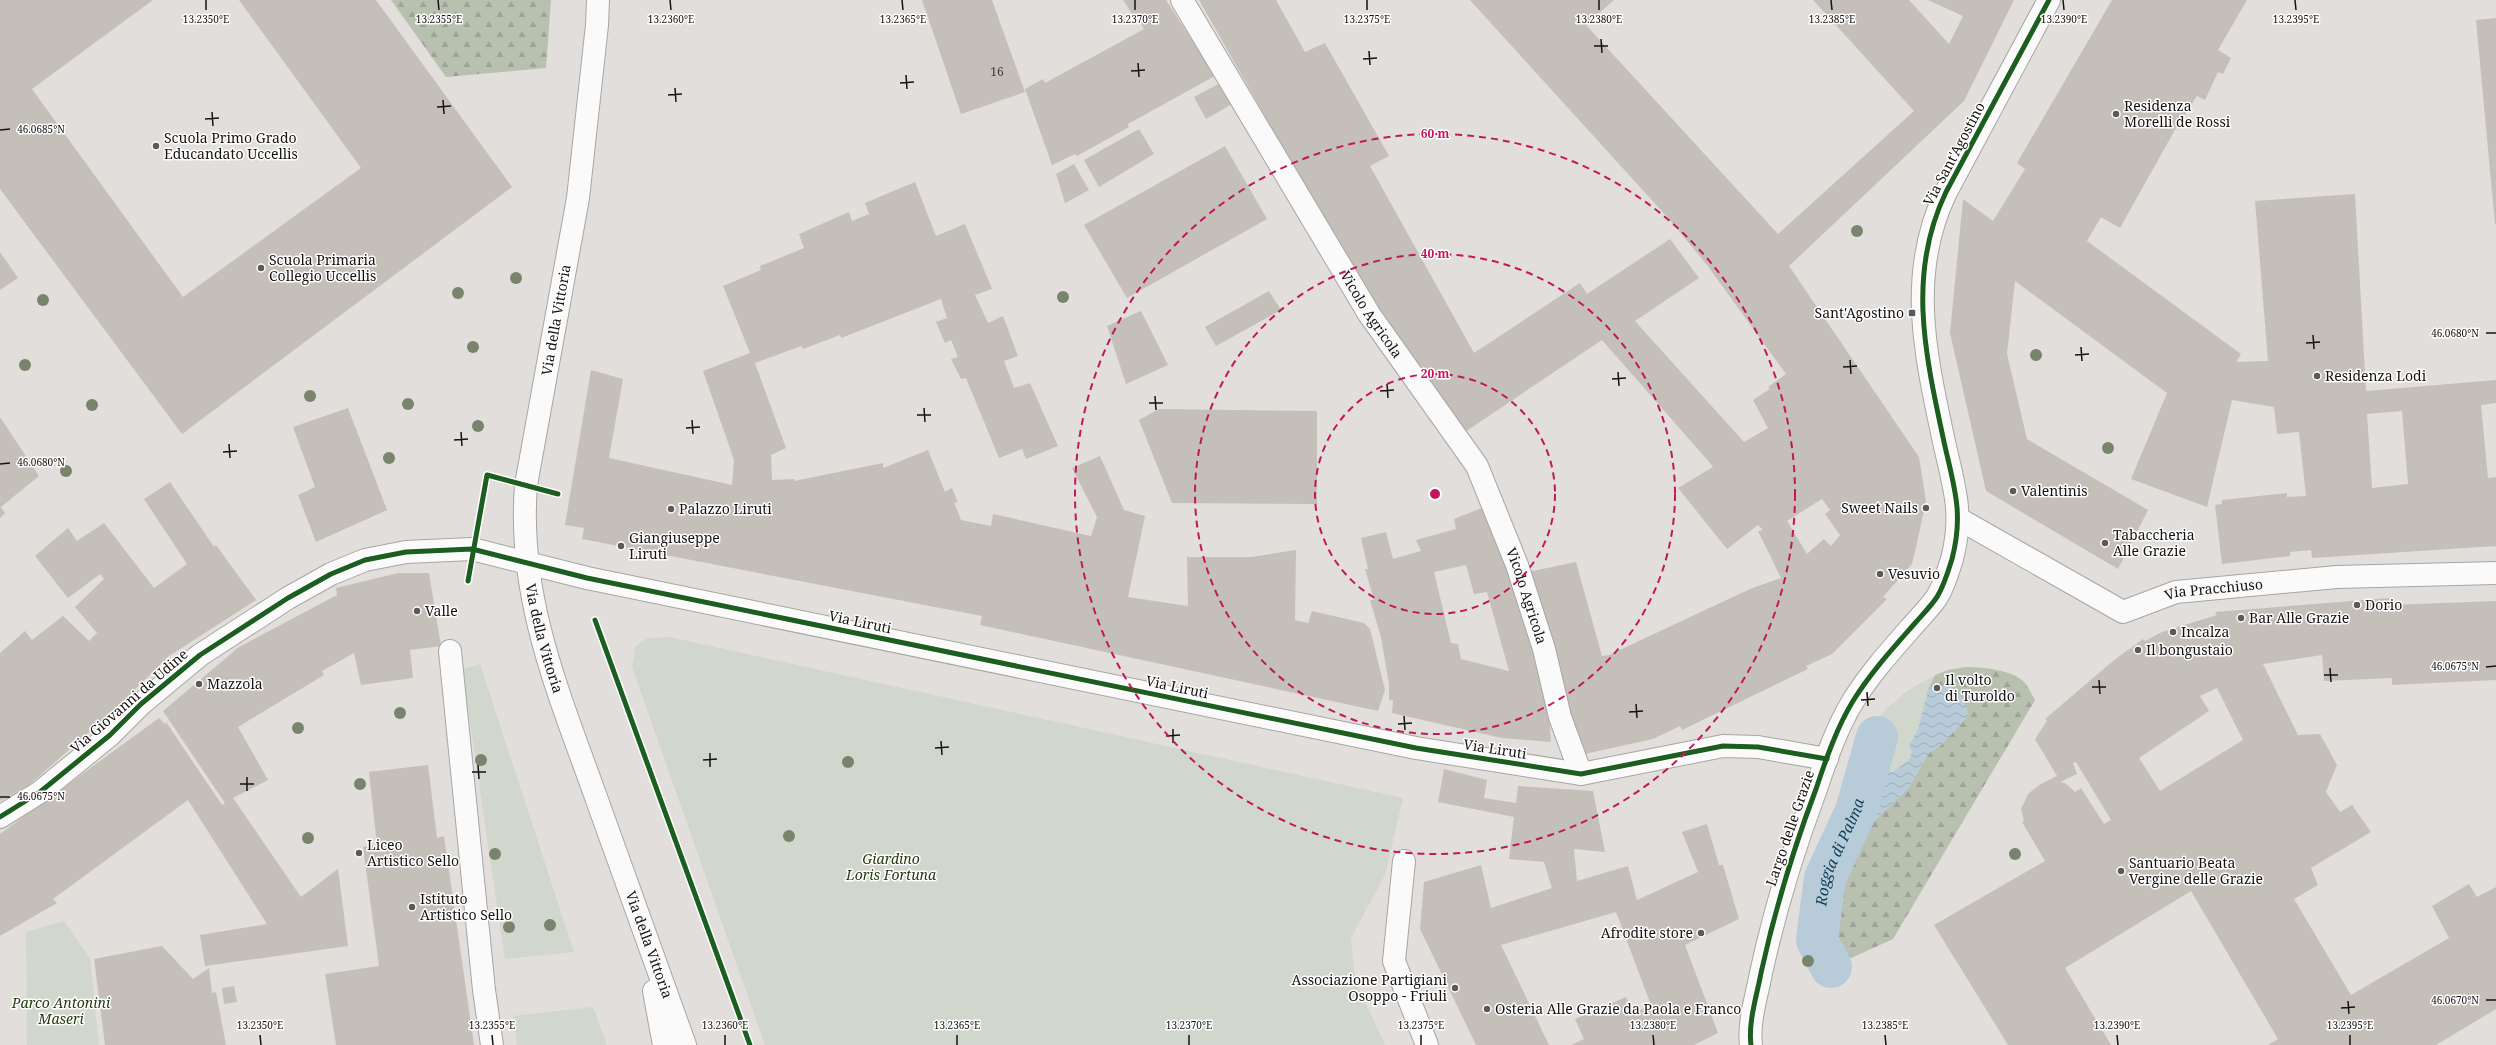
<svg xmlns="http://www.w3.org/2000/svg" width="2496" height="1045" viewBox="0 0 2496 1045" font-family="'Noto Serif',serif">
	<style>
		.green { fill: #d2d7cd }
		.forest { fill: url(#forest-firs) }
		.water { fill: url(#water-waves) }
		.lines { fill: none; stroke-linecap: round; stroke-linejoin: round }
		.canal { stroke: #b8cbd8; stroke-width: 42 }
		.building { fill: #c5bfb9; fill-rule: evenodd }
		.minor-casing { stroke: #a8a6a4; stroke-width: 24 }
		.minor { stroke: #fafafa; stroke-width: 22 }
		.cycleway-casing { stroke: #fff; stroke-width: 8 }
		.cycleway { stroke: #1b5e20; stroke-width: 5 }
		.tree { fill: #78846c }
		.ticks { fill: none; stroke: #151311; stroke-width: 1.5 }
		.ring { fill: none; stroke: #c2185b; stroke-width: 2; stroke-dasharray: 7 5 }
		.poi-dot { fill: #5c5a58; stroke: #fff; stroke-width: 1.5 }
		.labels { text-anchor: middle; stroke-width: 3; stroke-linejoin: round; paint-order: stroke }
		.number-label { font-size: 12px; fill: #413e3b }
		.poi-label { font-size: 14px; fill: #151311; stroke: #fff; text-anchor: start }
		.street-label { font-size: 14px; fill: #151311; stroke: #fff }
		.park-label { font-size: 14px; font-style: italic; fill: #223b12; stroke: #fff }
		.water-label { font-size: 15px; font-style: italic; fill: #0c3f5d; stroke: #fff }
		.ticks-label { font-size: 10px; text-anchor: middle; fill: #151311; stroke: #fff; stroke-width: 3; stroke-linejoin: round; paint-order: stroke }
		.centre { fill: #c2185b; stroke: #fff; stroke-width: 2 }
		.ring-label { font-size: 12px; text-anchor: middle; font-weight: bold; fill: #c2185b; stroke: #fff; stroke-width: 3; stroke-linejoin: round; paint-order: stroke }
	</style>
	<defs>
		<pattern id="forest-firs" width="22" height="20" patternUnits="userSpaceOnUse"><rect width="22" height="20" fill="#b8c0b0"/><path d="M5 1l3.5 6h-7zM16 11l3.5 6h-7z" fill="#9da496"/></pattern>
		<pattern id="water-waves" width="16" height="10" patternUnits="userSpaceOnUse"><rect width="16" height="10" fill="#b8cbd8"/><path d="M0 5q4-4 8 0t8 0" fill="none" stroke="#9dadb8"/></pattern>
	</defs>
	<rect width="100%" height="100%" fill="#e1dedb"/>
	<g class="green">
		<path d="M670,637L1403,798L1385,875L1351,938L1355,980L1385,1045H765L632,667L635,647L648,638Z"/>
		<path d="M480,664L574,952L505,959L462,669Z"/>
		<path d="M1935,675L1918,729L1909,746L1912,752L1909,760L1893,773L1883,771C1875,759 1880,751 1886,740L1867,735C1886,705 1904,691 1935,675Z"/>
		<path d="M64,921L90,958L99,1045H27L26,932Z"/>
		<path d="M593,1007L607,1045H517L513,1016Z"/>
	</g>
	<g class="forest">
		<path d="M391,0H551L546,68L446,77Z"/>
		<path d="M1966,667C1982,667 2014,670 2025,683C2029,688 2032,695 2035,700L1893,939L1838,964L1827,939L1834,903L1842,874L1855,847L1868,827L1909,787L1929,753L1941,745L1969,715L1961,696L1945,685L1928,690L1935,675L1948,670Z"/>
	</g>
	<path class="water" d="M1945,685L1961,696L1969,715L1941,745L1929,753L1909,787L1868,827L1855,847L1842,874L1834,903L1807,900L1867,735L1886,740C1880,751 1875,759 1883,771L1893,772L1909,760L1912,752L1909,746L1918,729L1928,690Z"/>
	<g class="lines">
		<path class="canal" id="s1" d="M1831,967L1817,940L1825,878L1856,811L1877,737"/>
	</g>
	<g class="building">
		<path d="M0,0H153L32,89L183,297L361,168L239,0H376L512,187L182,434L0,189Z"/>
		<path d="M922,0H992L1025,92L961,114Z"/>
		<path d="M1123,0H1166L1215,76L1128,124L1129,127L1077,156L1075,154L1052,165L1025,89L1043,79L1045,83L1144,29L1136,15L1134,17Z"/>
		<path d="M1199,0H1276L1305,52L1325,43L1389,156L1370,166L1474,353L1580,283L1587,294L1670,239L1699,278L1635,321L1744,442L1768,428L1753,400L1770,389L1768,387L1786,374L1707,265L1669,219L1470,0H1614L1586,25L1778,234L1914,111L1813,0H1909L1949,44L1963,16L1928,0H2014L1964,101L1789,266L1919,457L1926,501L1916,547L1912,564L1883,597L1887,599L1832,654L1806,666L1808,669L1682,730L1680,726L1653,739L1580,755L1553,670L1545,615L1528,572L1576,562L1602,656L1609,655L1750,589L1781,578L1758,531L1763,530L1758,525L1727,549L1678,488L1713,467L1710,463L1602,340L1462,434L1365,292ZM1822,499L1830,510L1825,514L1840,535L1831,546L1824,539L1807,554L1787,521Z"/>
		<path d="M2112,0H2247L2218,50L2231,58L2223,74L2218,72L2205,100L2197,96L2176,128L2120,228L2101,217L2087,241L2241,354L2236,362L2268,361L2255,201L2355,194L2366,391L2496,380V403L2481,405L2488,478L2496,477V546L2312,558L2311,550L2290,552V556L2222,564L2215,505L2222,504V500L2287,493V497L2306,496L2299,432L2277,434L2274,407L2232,400L2207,507L2131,479L2167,393L2015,281L2007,354L2027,439L2148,510L2118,569L1986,491L1950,333L1963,199L1993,221L2025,169L2017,163ZM2402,411L2408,484L2372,488L2367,414Z"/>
		<path d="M2496,18V224H2495L2476,20Z"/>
		<path d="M1222,82L1234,103L1206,119L1194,97Z"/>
		<path d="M1139,129L1154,154L1099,187L1084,160Z"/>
		<path d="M1225,146L1267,219L1127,298L1084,225Z"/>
		<path d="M1074,164L1089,190L1065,203L1056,174Z"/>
		<path d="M915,182L936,236L965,224L992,289L975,295L988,323L1003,316L1018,356L1004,361L1014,388L1030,383L1058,446L1026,459L1022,449L999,458L966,378L961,379L951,359L958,357L951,340L945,343L936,322L947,318L941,299L841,338L840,335L803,349L801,346L755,363L786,448L771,455L772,480L795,479L794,481L883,463V468L928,450L945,492L952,488L958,503L954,502L961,520L991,526L993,514L1091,536L1097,517L1072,468L1100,456L1124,510L1145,516L1128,597L1188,606L1187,557H1251L1296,550L1295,620L1308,623L1312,611L1364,623L1370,629L1385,690L1378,711L980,625L982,616L582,539L584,528L565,525L591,370L623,379L609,458L732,485L734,460L703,371L750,353L723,286L761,270L760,266L804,248L799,234L849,212L852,221L869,214L865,203Z"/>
		<path d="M0,252L18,278L0,290Z"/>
		<path d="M1269,291L1281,310L1216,346L1205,327Z"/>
		<path d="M1141,311L1168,365L1126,384L1107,326Z"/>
		<path d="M348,408L387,510L316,542L298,495L315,487L293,427Z"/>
		<path d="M1159,409L1317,411V504L1172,503L1139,420Z"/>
		<path d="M0,417L39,476L1,507L5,513L0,518Z"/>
		<path d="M170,482L214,547L216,545L256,600L169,656L110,714L29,785L0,801V653L25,631L32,640L63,616L89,641L97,633L75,607L104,579L100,574L68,598L35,556L68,528L77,541L104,523L154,588L187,564L144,499Z"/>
		<path d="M1487,506L1547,681L1551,742L1502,738L1392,713L1393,700H1389V684L1381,637L1370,600H1374L1365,569H1368L1361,538L1386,532L1393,559L1421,551L1416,540L1456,529L1454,519ZM1466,565L1474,594L1487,592L1509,671L1461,659L1458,644L1451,643L1434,572Z"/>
		<path d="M398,573H429L441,646L410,650L413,678L361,685L354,653L322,671L324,675L238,727L268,780L233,798L301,897L338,869L348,946L205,966L200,935L267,924L188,800L53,899L57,903L0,936V834L159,718L165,724L166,722L222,805L225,803L163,711L239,647L337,595L336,588Z"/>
		<path d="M2389,598L2390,605L2496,601V680L2392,685V678L2324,681L2322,655L2263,664L2298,735L2320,734L2337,765L2326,792L2340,812L2352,805L2371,832L2311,868L2318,885L2294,899L2351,995L2449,938L2432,906L2469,884L2477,897L2496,887V1009L2436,1045H2268L2278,1039L2191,891L2065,968L2111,1045H2008L1934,925L2045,861L2022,822L2024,821L2021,809L2028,794L2039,785L2057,776L2035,739L2047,721L2045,719L2113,661L2143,639L2145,641L2162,632L2217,615L2215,612ZM2217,688L2243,740L2160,791L2139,758L2209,711L2200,696ZM2076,762L2111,820L2104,824L2081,788L2075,792L2065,783L2060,782L2077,774L2073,763Z"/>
		<path d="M428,765L437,838L444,836L474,1045H336L325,974L379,966L363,847L377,845L369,772Z"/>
		<path d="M1444,769L1487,780L1484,798L1516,803L1518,786L1593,791L1605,852L1574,849L1577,881L1628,866L1637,900L1698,872L1682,832L1707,824L1719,865H1723L1739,919L1685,945L1718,1033L1694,1045H1571L1584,1039L1575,1019L1626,997L1633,1014L1651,1005L1616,912L1501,945L1549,1045H1476L1420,929L1424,882L1481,865L1491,908L1552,888L1544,862L1509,859L1514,817L1438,802Z"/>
		<path d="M162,946L193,979L209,968L212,993L216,992L226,1045H105L94,959Z"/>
		<path d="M234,986L237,1002L224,1004L222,988Z"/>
	</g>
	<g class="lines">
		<g class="minor-casing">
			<g id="minor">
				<path id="s2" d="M598,0L597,25L578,198L526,485C517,599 560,696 597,800C627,882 656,964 685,1045"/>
				<path id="s3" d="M1182,0L1369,314L1477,466L1517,565L1544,649L1560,717L1581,774"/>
				<path id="s4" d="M1959,519L2123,612L2176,592L2337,577L2496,573"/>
				<path d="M450,651L484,990L492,1045"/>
				<path d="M0,817L40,792L110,735L141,704L200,655L288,598L331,574L365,560L406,552L472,549L587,578L1416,748L1581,774L1723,746L1758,747L1827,759"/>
				<path d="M1404,861L1394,961L1427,1045"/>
				<path d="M654,991L664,1045"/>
				<path d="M1751,1045C1748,1022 1757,995 1761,973C1775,909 1793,850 1816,789C1826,759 1837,727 1853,701C1871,672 1894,647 1916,622C1923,614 1931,606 1937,597C1944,586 1948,572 1952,559C1964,513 1954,487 1944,442C1926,357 1906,275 1946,192L2049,0"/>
			</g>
		</g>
		<use href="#minor" class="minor"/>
		<g class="cycleway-casing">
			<g id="cycleway">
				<path d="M468,581L487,475L558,494"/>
				<path d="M595,620L750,1045"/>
				<path d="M0,817L40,792L110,735L141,704L200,655L288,598L331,574L365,560L406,552L472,549L587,578L1416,748L1581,774L1723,746L1758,747L1827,759"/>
				<path d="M1751,1045C1748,1022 1757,995 1761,973C1775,909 1793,850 1816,789C1826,759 1837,727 1853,701C1871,672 1894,647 1916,622C1923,614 1931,606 1937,597C1944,586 1948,572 1952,559C1964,513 1954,487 1944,442C1926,357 1906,275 1946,192L2049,0"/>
			</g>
		</g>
		<use href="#cycleway" class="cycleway"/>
	</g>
	<g class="tree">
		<circle cx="1857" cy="231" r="6"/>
		<circle cx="516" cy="278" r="6"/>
		<circle cx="458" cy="293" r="6"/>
		<circle cx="1063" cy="297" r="6"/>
		<circle cx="43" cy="300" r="6"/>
		<circle cx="473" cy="347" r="6"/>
		<circle cx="2036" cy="355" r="6"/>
		<circle cx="25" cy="365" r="6"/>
		<circle cx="310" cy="396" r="6"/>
		<circle cx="408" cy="404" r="6"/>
		<circle cx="92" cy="405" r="6"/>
		<circle cx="478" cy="426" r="6"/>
		<circle cx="2108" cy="448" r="6"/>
		<circle cx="389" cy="458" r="6"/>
		<circle cx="66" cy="471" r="6"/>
		<circle cx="400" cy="713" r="6"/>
		<circle cx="298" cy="728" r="6"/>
		<circle cx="481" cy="760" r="6"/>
		<circle cx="848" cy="762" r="6"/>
		<circle cx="360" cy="784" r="6"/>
		<circle cx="789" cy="836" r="6"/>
		<circle cx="308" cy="838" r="6"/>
		<circle cx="495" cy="854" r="6"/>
		<circle cx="2015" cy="854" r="6"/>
		<circle cx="550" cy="925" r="6"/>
		<circle cx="509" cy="927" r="6"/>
		<circle cx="1808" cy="961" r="6"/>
	</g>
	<path class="ticks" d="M206,0V10M438,0L439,10M670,0L671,10M902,0L903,10M1135,0V10M1367,0V10M1599,0V10M1831,0L1832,10M2063,0L2064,10M2295,0L2296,10M1601,39L1602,53M1594,46H1608M1369,51L1370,65M1363,59L1377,58M1138,63L1139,77M1131,71L1145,70M906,75L907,89M900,83L914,82M675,88L676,102M668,95L682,94M443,100L444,114M437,107L451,106M212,112L213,126M205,119L219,118M0,130L10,129M2486,333H2496M2313,335L2314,349M2306,343L2320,342M2081,347L2082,361M2075,355L2089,354M1850,360L1851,374M1843,367L1857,366M1618,372L1619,386M1612,379L1626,378M1387,384L1388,398M1380,391L1394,390M1155,396L1156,410M1149,403H1163M924,408L925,422M917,415H931M692,420L693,434M686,428L700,427M461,432L462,446M454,440L468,439M229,444L230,458M223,452L237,451M0,464L10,463M2486,667L2496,666M2330,668L2331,682M2324,675H2338M2099,680L2100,694M2092,687H2106M1867,692L1868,706M1861,700L1875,699M1636,704L1637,718M1629,712L1643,711M1404,716L1405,730M1398,724L1412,723M1173,729V743M1166,736L1180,735M941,741L942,755M935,748L949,747M710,753V767M703,760L717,759M478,765L479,779M472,772H486M247,777V791M240,784H254M0,797H10M2486,1000H2496M2348,1001L2349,1014M2341,1008L2355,1007M260,1035L261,1045M492,1035L493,1045M725,1035V1045M957,1035V1045M1189,1035V1045M1421,1035V1045M1653,1035L1654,1045M1885,1035L1886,1045M2117,1035L2118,1045M2350,1035V1045"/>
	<g class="ring">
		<circle cx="1435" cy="494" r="120"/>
		<circle cx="1435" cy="494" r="240"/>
		<circle cx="1435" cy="494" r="360"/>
	</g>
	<g class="poi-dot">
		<circle cx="2116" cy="114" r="4"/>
		<circle cx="156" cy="146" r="4"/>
		<circle cx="261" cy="268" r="4"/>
		<rect x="1908" y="309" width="8" height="8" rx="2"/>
		<circle cx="2317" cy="376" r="4"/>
		<circle cx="2013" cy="491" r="4"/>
		<circle cx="1926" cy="508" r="4"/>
		<circle cx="671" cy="509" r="4"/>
		<circle cx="2105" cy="543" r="4"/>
		<circle cx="621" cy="546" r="4"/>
		<circle cx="1880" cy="574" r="4"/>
		<circle cx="2357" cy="605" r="4"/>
		<circle cx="417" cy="611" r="4"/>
		<circle cx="2241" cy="618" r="4"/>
		<circle cx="2173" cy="632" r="4"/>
		<circle cx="2138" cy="650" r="4"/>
		<circle cx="199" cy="684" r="4"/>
		<circle cx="1937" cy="688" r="4"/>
		<circle cx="359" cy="853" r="4"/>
		<circle cx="2121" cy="871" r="4"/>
		<circle cx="412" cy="907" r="4"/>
		<circle cx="1701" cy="933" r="4"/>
		<circle cx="1455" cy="988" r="4"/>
		<circle cx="1487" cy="1009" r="4"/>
	</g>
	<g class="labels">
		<g class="number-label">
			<text x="997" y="76">16</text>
		</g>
		<g class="poi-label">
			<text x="2124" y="111">Residenza<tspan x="2124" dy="16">Morelli de Rossi</tspan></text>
			<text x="164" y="143">Scuola Primo Grado<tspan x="164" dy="16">Educandato Uccellis</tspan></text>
			<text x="269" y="265">Scuola Primaria<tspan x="269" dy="16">Collegio Uccellis</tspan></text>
			<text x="1904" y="318" text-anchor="end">Sant'Agostino</text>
			<text x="2325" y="381">Residenza Lodi</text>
			<text x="2021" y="496">Valentinis</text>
			<text x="1918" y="513" text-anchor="end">Sweet Nails</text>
			<text x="679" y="514">Palazzo Liruti</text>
			<text x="2113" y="540">Tabaccheria<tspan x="2113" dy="16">Alle Grazie</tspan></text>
			<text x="629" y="543">Giangiuseppe<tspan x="629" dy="16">Liruti</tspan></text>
			<text x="1888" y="579">Vesuvio</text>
			<text x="2365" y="610">Dorio</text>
			<text x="425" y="616">Valle</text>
			<text x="2249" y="623">Bar Alle Grazie</text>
			<text x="2181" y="637">Incalza</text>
			<text x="2146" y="655">Il bongustaio</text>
			<text x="1945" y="685">Il volto<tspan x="1945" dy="16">di Turoldo</tspan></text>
			<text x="207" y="689">Mazzola</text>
			<text x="367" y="850">Liceo<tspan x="367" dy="16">Artistico Sello</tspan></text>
			<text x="2129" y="868">Santuario Beata<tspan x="2129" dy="16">Vergine delle Grazie</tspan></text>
			<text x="420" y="904">Istituto<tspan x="420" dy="16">Artistico Sello</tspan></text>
			<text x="1693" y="938" text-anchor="end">Afrodite store</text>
			<text x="1447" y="985" text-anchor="end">Associazione Partigiani<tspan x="1447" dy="16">Osoppo - Friuli</tspan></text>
			<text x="1495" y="1014">Osteria Alle Grazie da Paola e Franco</text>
		</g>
		<g class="street-label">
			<text transform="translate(1954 154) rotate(-62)" y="5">Via Sant'Agostino</text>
			<text dy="5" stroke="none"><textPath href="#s3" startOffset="367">Vicolo Agricola</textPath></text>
			<text transform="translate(556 320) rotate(-80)" y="5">Via della Vittoria</text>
			<text dy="5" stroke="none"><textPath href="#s4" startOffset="283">Via Pracchiuso</textPath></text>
			<text dy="5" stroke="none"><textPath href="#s3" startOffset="691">Vicolo Agricola</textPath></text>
			<text transform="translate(860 622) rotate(12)" y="5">Via Liruti</text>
			<text dy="5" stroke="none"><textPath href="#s2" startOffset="646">Via della Vittoria</textPath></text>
			<text transform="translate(1177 687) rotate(12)" y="5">Via Liruti</text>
			<text transform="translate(129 701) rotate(-41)" y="5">Via Giovanni da Udine</text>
			<text transform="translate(1495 749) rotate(9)" y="5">Via Liruti</text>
			<text transform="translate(1790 828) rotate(-71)" y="5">Largo delle Grazie</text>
			<text dy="5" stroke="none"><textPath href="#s2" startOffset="970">Via della Vittoria</textPath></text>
		</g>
		<g class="park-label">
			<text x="891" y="864">Giardino<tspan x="891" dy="16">Loris Fortuna</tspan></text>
			<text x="61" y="1008">Parco Antonini<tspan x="61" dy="16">Maseri</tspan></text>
		</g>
		<g class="water-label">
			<text dy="5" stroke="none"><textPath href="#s1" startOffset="122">Roggia di Palma</textPath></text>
		</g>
	</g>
	<g class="ticks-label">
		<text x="206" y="23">13.2350°E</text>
		<text x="439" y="23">13.2355°E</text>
		<text x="671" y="23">13.2360°E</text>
		<text x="903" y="23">13.2365°E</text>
		<text x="1135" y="23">13.2370°E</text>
		<text x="1367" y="23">13.2375°E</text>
		<text x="1599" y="23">13.2380°E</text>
		<text x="1832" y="23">13.2385°E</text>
		<text x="2064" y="23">13.2390°E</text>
		<text x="2296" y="23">13.2395°E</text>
		<text x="41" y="133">46.0685°N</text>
		<text x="2455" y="337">46.0680°N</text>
		<text x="41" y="466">46.0680°N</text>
		<text x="2455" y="670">46.0675°N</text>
		<text x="41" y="800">46.0675°N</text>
		<text x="2455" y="1004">46.0670°N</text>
		<text x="260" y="1029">13.2350°E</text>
		<text x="492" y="1029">13.2355°E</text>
		<text x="725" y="1029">13.2360°E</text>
		<text x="957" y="1029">13.2365°E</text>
		<text x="1189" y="1029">13.2370°E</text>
		<text x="1421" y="1029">13.2375°E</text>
		<text x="1653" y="1029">13.2380°E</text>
		<text x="1885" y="1029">13.2385°E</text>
		<text x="2117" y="1029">13.2390°E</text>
		<text x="2350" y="1029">13.2395°E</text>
	</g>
	<circle cx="1435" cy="494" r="6" class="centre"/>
	<g class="ring-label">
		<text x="1435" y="138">60 m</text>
		<text x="1435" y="258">40 m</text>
		<text x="1435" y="378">20 m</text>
	</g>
</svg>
